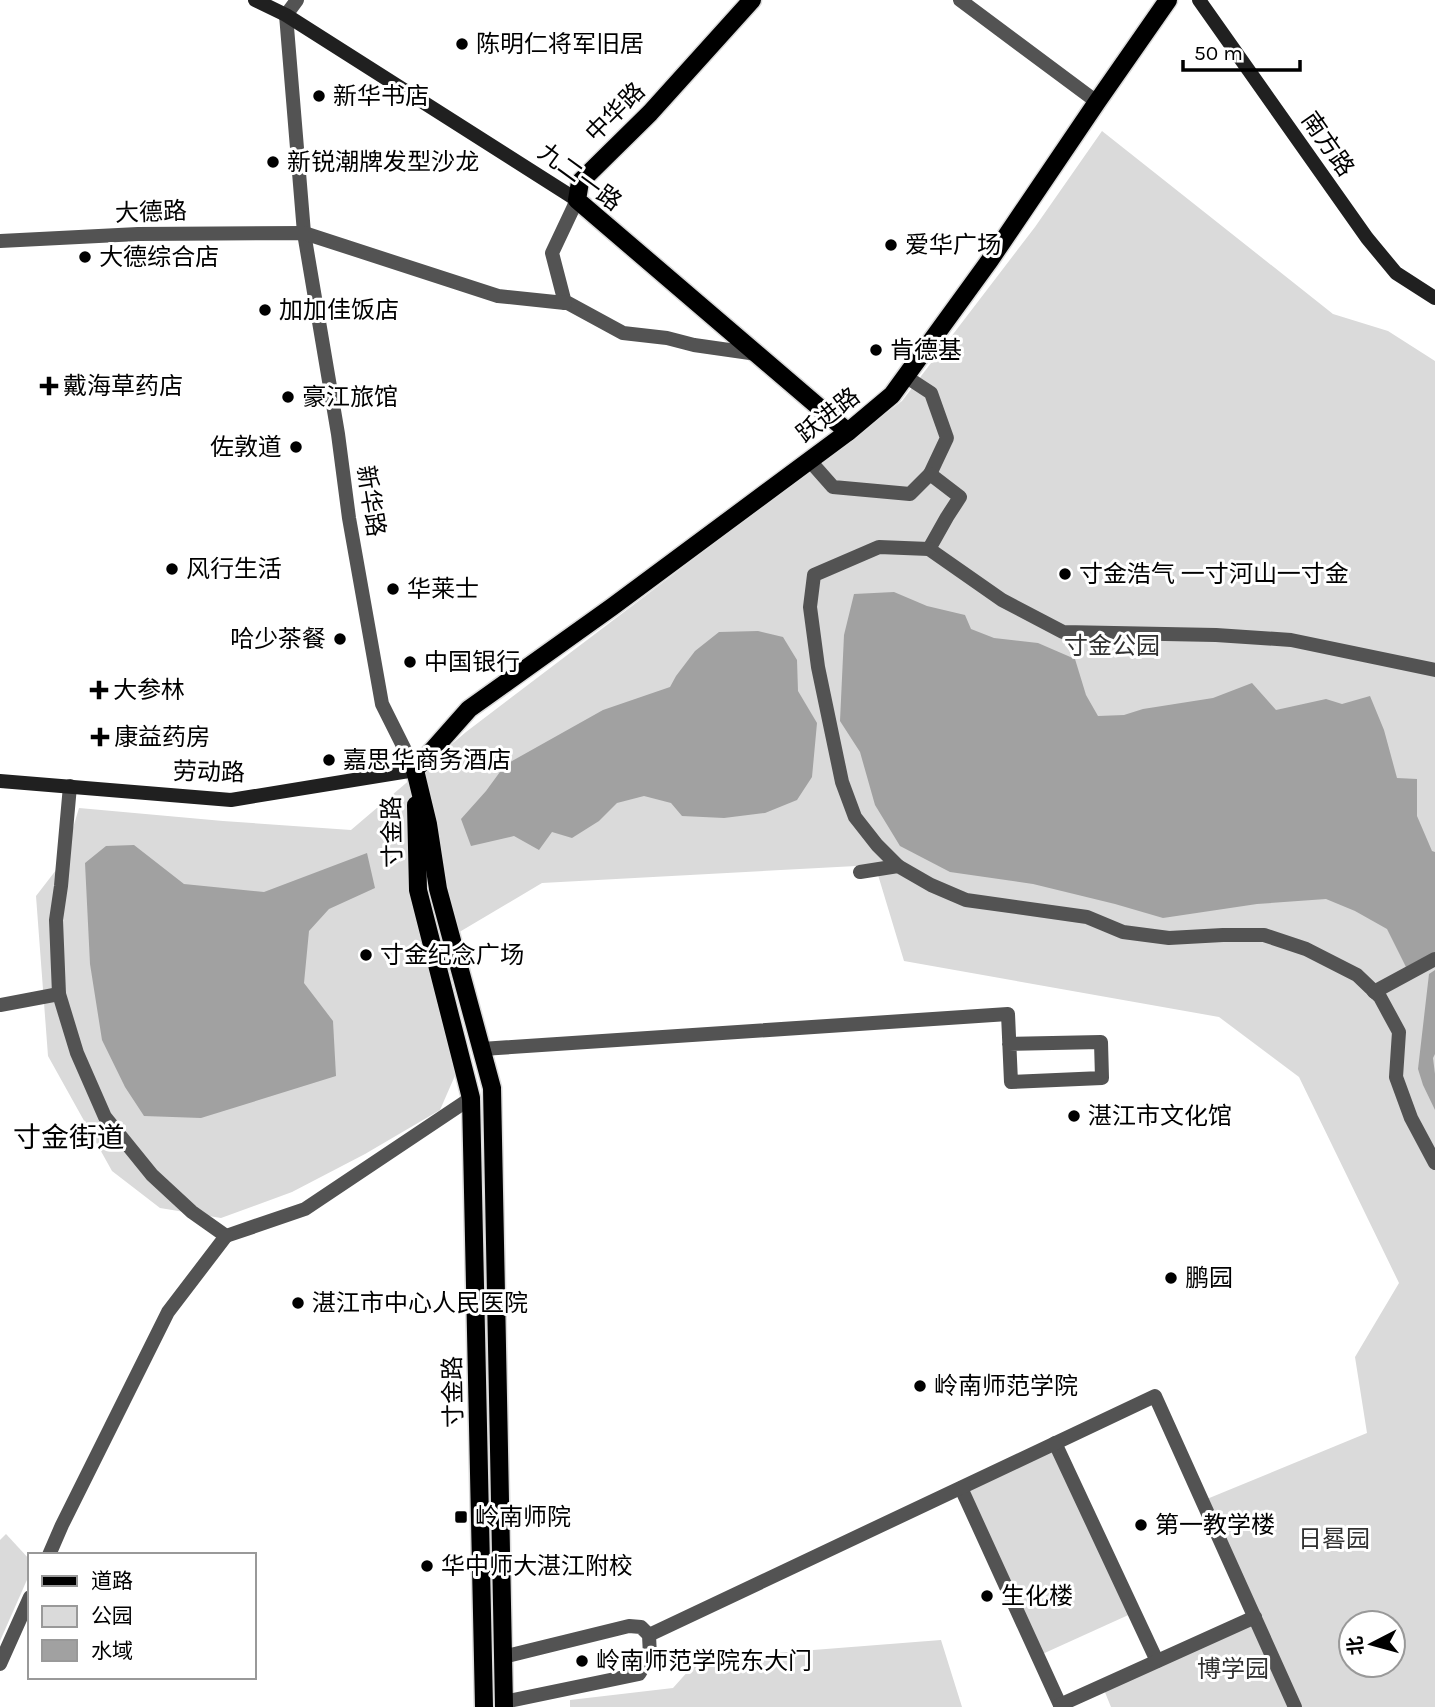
<svg xmlns="http://www.w3.org/2000/svg" width="1435" height="1707" viewBox="0 0 1435 1707" font-family="Karla,'Noto Sans SC',sans-serif">
	<style>
		.green { fill: #dadada; fill-rule: evenodd }
		.water { fill: #a1a1a1 }
		.lines { fill: none; stroke-linecap: round; stroke-linejoin: round }
		.primary-casing { stroke: #dbdbdb; stroke-width: 21 }
		.street { stroke: #535353; stroke-width: 14 }
		.secondary { stroke: #202020; stroke-width: 14 }
		.primary { stroke: #000; stroke-width: 18 }
		.poi-dot { fill: #000; stroke: #fff; stroke-width: 2.5 }
		.labels { text-anchor: middle; stroke-width: 6; stroke-linejoin: round; paint-order: stroke }
		.poi-label { font-size: 24px; fill: #000; stroke: #fff; text-anchor: start }
		.street-label { font-size: 24px; fill: #000; stroke: #fff }
		.park-label { font-size: 24px; fill: #313131; stroke: #fff }
		.quarter-label { font-size: 28px; fill: #000; stroke: #fff }
	</style>
	<rect width="100%" height="100%" fill="#fff"/>
	<g class="green">
		<path d="M1102,131L1333,314L1388,331L1435,361V1707H1111L1102,1685L1254,1617L1202,1501L1367,1433L1355,1357L1399,1283L1299,1077L1219,1017L904,961L875,865L542,883L424,953L457,1071L440,1110L365,1154L292,1192L221,1218L160,1208L112,1171L48,1056L36,896L63,861L79,808L223,821L351,830L466,732L902,401L1035,227ZM1351,1623H1393V1665H1351Z"/>
		<path d="M1055,1443L1135,1612L1038,1656L961,1488Z"/>
		<path d="M6,1534L30,1560V1573L0,1641V1540Z"/>
		<path d="M941,1640L962,1707H570V1700L673,1688L699,1659Z"/>
	</g>
	<g class="water">
		<path d="M894,592L927,606L965,615L971,629L994,638L1038,643L1075,659L1086,695L1098,716L1124,715L1143,709L1213,698L1252,683L1276,710L1326,699L1342,704L1370,696L1384,730L1397,778L1417,779V816L1432,851L1435,852V952L1406,967L1387,929L1355,911L1326,899L1257,904L1163,918L1115,904L1033,884L950,872L900,846L875,805L860,752L840,721L844,635L854,594Z"/>
		<path d="M758,631L783,637L797,660L798,691L817,723L812,777L797,800L765,813L724,818L682,816L671,803L644,796L617,803L599,821L572,838L552,832L539,850L514,836L471,846L461,819L486,791L505,765L603,710L670,687L676,676L695,651L719,632Z"/>
		<path d="M134,845L184,884L264,892L367,853L375,888L329,909L309,931L304,983L333,1021L336,1076L201,1118L144,1116L125,1087L102,1040L90,964L85,863L106,846Z"/>
		<path d="M1435,970V1054L1433,1058L1435,1074V1110L1423,1085L1418,1069L1429,974Z"/>
	</g>
	<g class="lines">
		<g class="primary-casing">
			<g id="primary">
				<path d="M752,0L650,113L580,182L577,200L848,432"/>
				<path d="M415,770L469,709L612,607L848,432L892,395L990,260L1097,102L1168,0"/>
				<path d="M415,770L428,824L438,889L492,1088L504,1707"/>
				<path d="M416,805L418,890L471,1098L484,1707"/>
			</g>
		</g>
		<g class="street">
			<path d="M297,0L286,15L304,233L338,434L349,518L382,704L415,770"/>
			<path d="M960,0L1097,102"/>
			<path d="M577,200L552,253L565,303L566,302L623,333L667,338L694,345L757,354"/>
			<path d="M0,241L138,234L304,233L498,296L565,303"/>
			<path d="M905,376L931,393L947,438L930,474"/>
			<path d="M810,461L833,487L910,494L930,474L960,497L947,517L929,549L1002,600L1063,632L1216,635L1291,640L1435,670"/>
			<path d="M70,786L61,886L56,920L59,994L77,1053L105,1117L152,1175L192,1212L226,1236L305,1209L471,1098"/>
			<path d="M898,866L877,845L855,817L842,782L818,667L810,607L814,575L879,547L929,549"/>
			<path d="M860,872L898,866L931,885L966,900L1087,917L1123,932L1169,938L1223,935H1264L1306,949L1357,975L1380,997L1399,1032L1396,1077L1411,1118L1435,1163"/>
			<path d="M1374,992L1435,959"/>
			<path d="M0,1005L59,994"/>
			<path d="M482,1049L1008,1014L1011,1082L1102,1078L1101,1042L1009,1044"/>
			<path d="M1055,1443L1157,1661"/>
			<path d="M961,1488L1061,1707"/>
			<path d="M49,1555L62,1525L168,1312L226,1236"/>
			<path d="M649,1635L1155,1396L1295,1707"/>
			<path d="M503,1657L629,1626L641,1627L649,1635L650,1656L639,1674L504,1702"/>
			<path d="M0,1664L30,1597"/>
			<path d="M1060,1705L1255,1617"/>
		</g>
		<g class="secondary">
			<path d="M255,0L286,15L577,200"/>
			<path d="M1199,0L1367,238L1396,273L1435,298"/>
			<path d="M0,781L231,800L415,770"/>
		</g>
		<use href="#primary" class="primary"/>
	</g>
	<g class="poi-dot">
		<circle cx="462" cy="44" r="7"/>
		<circle cx="319" cy="96" r="7"/>
		<circle cx="273" cy="162" r="7"/>
		<circle cx="891" cy="245" r="7"/>
		<circle cx="85" cy="257" r="7"/>
		<circle cx="265" cy="310" r="7"/>
		<circle cx="876" cy="350" r="7"/>
		<path d="M45.5 375.5h7v7h7v7h-7v7h-7v-7h-7v-7h7z"/>
		<circle cx="288" cy="397" r="7"/>
		<circle cx="296" cy="447" r="7"/>
		<circle cx="172" cy="569" r="7"/>
		<circle cx="1065" cy="574" r="7"/>
		<circle cx="393" cy="589" r="7"/>
		<circle cx="340" cy="639" r="7"/>
		<circle cx="410" cy="662" r="7"/>
		<path d="M95.5 679.5h7v7h7v7h-7v7h-7v-7h-7v-7h7z"/>
		<path d="M96.5 726.5h7v7h7v7h-7v7h-7v-7h-7v-7h7z"/>
		<circle cx="329" cy="760" r="7"/>
		<circle cx="366" cy="955" r="7"/>
		<circle cx="1074" cy="1116" r="7"/>
		<circle cx="1171" cy="1278" r="7"/>
		<circle cx="298" cy="1303" r="7"/>
		<circle cx="920" cy="1386" r="7"/>
		<rect x="454" y="1510" width="14" height="14" rx="3.5"/>
		<circle cx="1141" cy="1525" r="7"/>
		<circle cx="427" cy="1566" r="7"/>
		<circle cx="987" cy="1596" r="7"/>
		<circle cx="582" cy="1661" r="7"/>
	</g>
	<g class="labels">
		<g class="poi-label">
			<text x="476" y="52">陈明仁将军旧居</text>
			<text x="333" y="104">新华书店</text>
			<text x="287" y="170">新锐潮牌发型沙龙</text>
			<text x="905" y="253">爱华广场</text>
			<text x="99" y="265">大德综合店</text>
			<text x="279" y="318">加加佳饭店</text>
			<text x="890" y="358">肯德基</text>
			<text x="63" y="394">戴海草药店</text>
			<text x="302" y="405">豪江旅馆</text>
			<text x="282" y="455" text-anchor="end">佐敦道</text>
			<text x="186" y="577">风行生活</text>
			<text x="1079" y="582">寸金浩气 一寸河山一寸金</text>
			<text x="407" y="597">华莱士</text>
			<text x="326" y="647" text-anchor="end">哈少茶餐</text>
			<text x="424" y="670">中国银行</text>
			<text x="113" y="698">大参林</text>
			<text x="114" y="745">康益药房</text>
			<text x="343" y="768">嘉思华商务酒店</text>
			<text x="380" y="963">寸金纪念广场</text>
			<text x="1088" y="1124">湛江市文化馆</text>
			<text x="1185" y="1286">鹏园</text>
			<text x="312" y="1311">湛江市中心人民医院</text>
			<text x="934" y="1394">岭南师范学院</text>
			<text x="475" y="1525">岭南师院</text>
			<text x="1155" y="1533">第一教学楼</text>
			<text x="441" y="1574">华中师大湛江附校</text>
			<text x="1001" y="1604">生化楼</text>
			<text x="596" y="1669">岭南师范学院东大门</text>
		</g>
		<g class="street-label">
			<text transform="translate(615 112) rotate(-45)" y="8">中华路</text>
			<text transform="translate(1328 144) rotate(55)" y="8">南方路</text>
			<text transform="translate(580 177) rotate(36)" y="8">九二一路</text>
			<text transform="translate(151 212) rotate(-2)" y="8">大德路</text>
			<text transform="translate(828 415) rotate(-38)" y="8">跃进路</text>
			<text transform="translate(371 501) rotate(81)" y="8">新华路</text>
			<text transform="translate(209 772) rotate(1)" y="8">劳动路</text>
			<text transform="translate(392 832) rotate(-91)" y="8">寸金路</text>
			<text transform="translate(453 1392) rotate(-91)" y="8">寸金路</text>
		</g>
		<g class="park-label">
			<text x="1112" y="654">寸金公园</text>
			<text x="1334" y="1547">日晷园</text>
			<text x="1233" y="1677">博学园</text>
		</g>
		<g class="quarter-label">
			<text x="69" y="1147">寸金街道</text>
		</g>
	</g>
	<rect x="28" y="1553" width="228" height="126" fill="#ffffff" stroke="#999999" stroke-width="2"/>
	<rect x="42" y="1576" width="35" height="10" fill="#000000" stroke="#999999" stroke-width="2"/>
	<text x="91" y="1588" font-size="21" fill="#000000">道路</text>
	<rect x="42" y="1606" width="35" height="21" fill="#dadada" stroke="#999999" stroke-width="2"/>
	<text x="91" y="1623" font-size="21" fill="#000000">公园</text>
	<rect x="42" y="1640" width="35" height="21" fill="#a1a1a1" stroke="#999999" stroke-width="2"/>
	<text x="91" y="1658" font-size="21" fill="#000000">水域</text>
	<g transform="translate(1372 1644) rotate(264)"><circle r="33" fill="#ffffff" stroke="#999999" stroke-width="2"/>
	<path d="M0-5L12 26L0 18L-12 26Z" fill="#000000"/>
	<text y="-10" font-size="19" font-weight="bold" text-anchor="middle" fill="#000000">北</text>
	</g>
	<path d="M1183 60v10h117v-10" fill="none" stroke="#000000" stroke-width="3.5"/>
	<text x="1194" y="60" font-size="21" fill="#000000" stroke="#ffffff" stroke-width="5" paint-order="stroke">50 m</text>
</svg>
